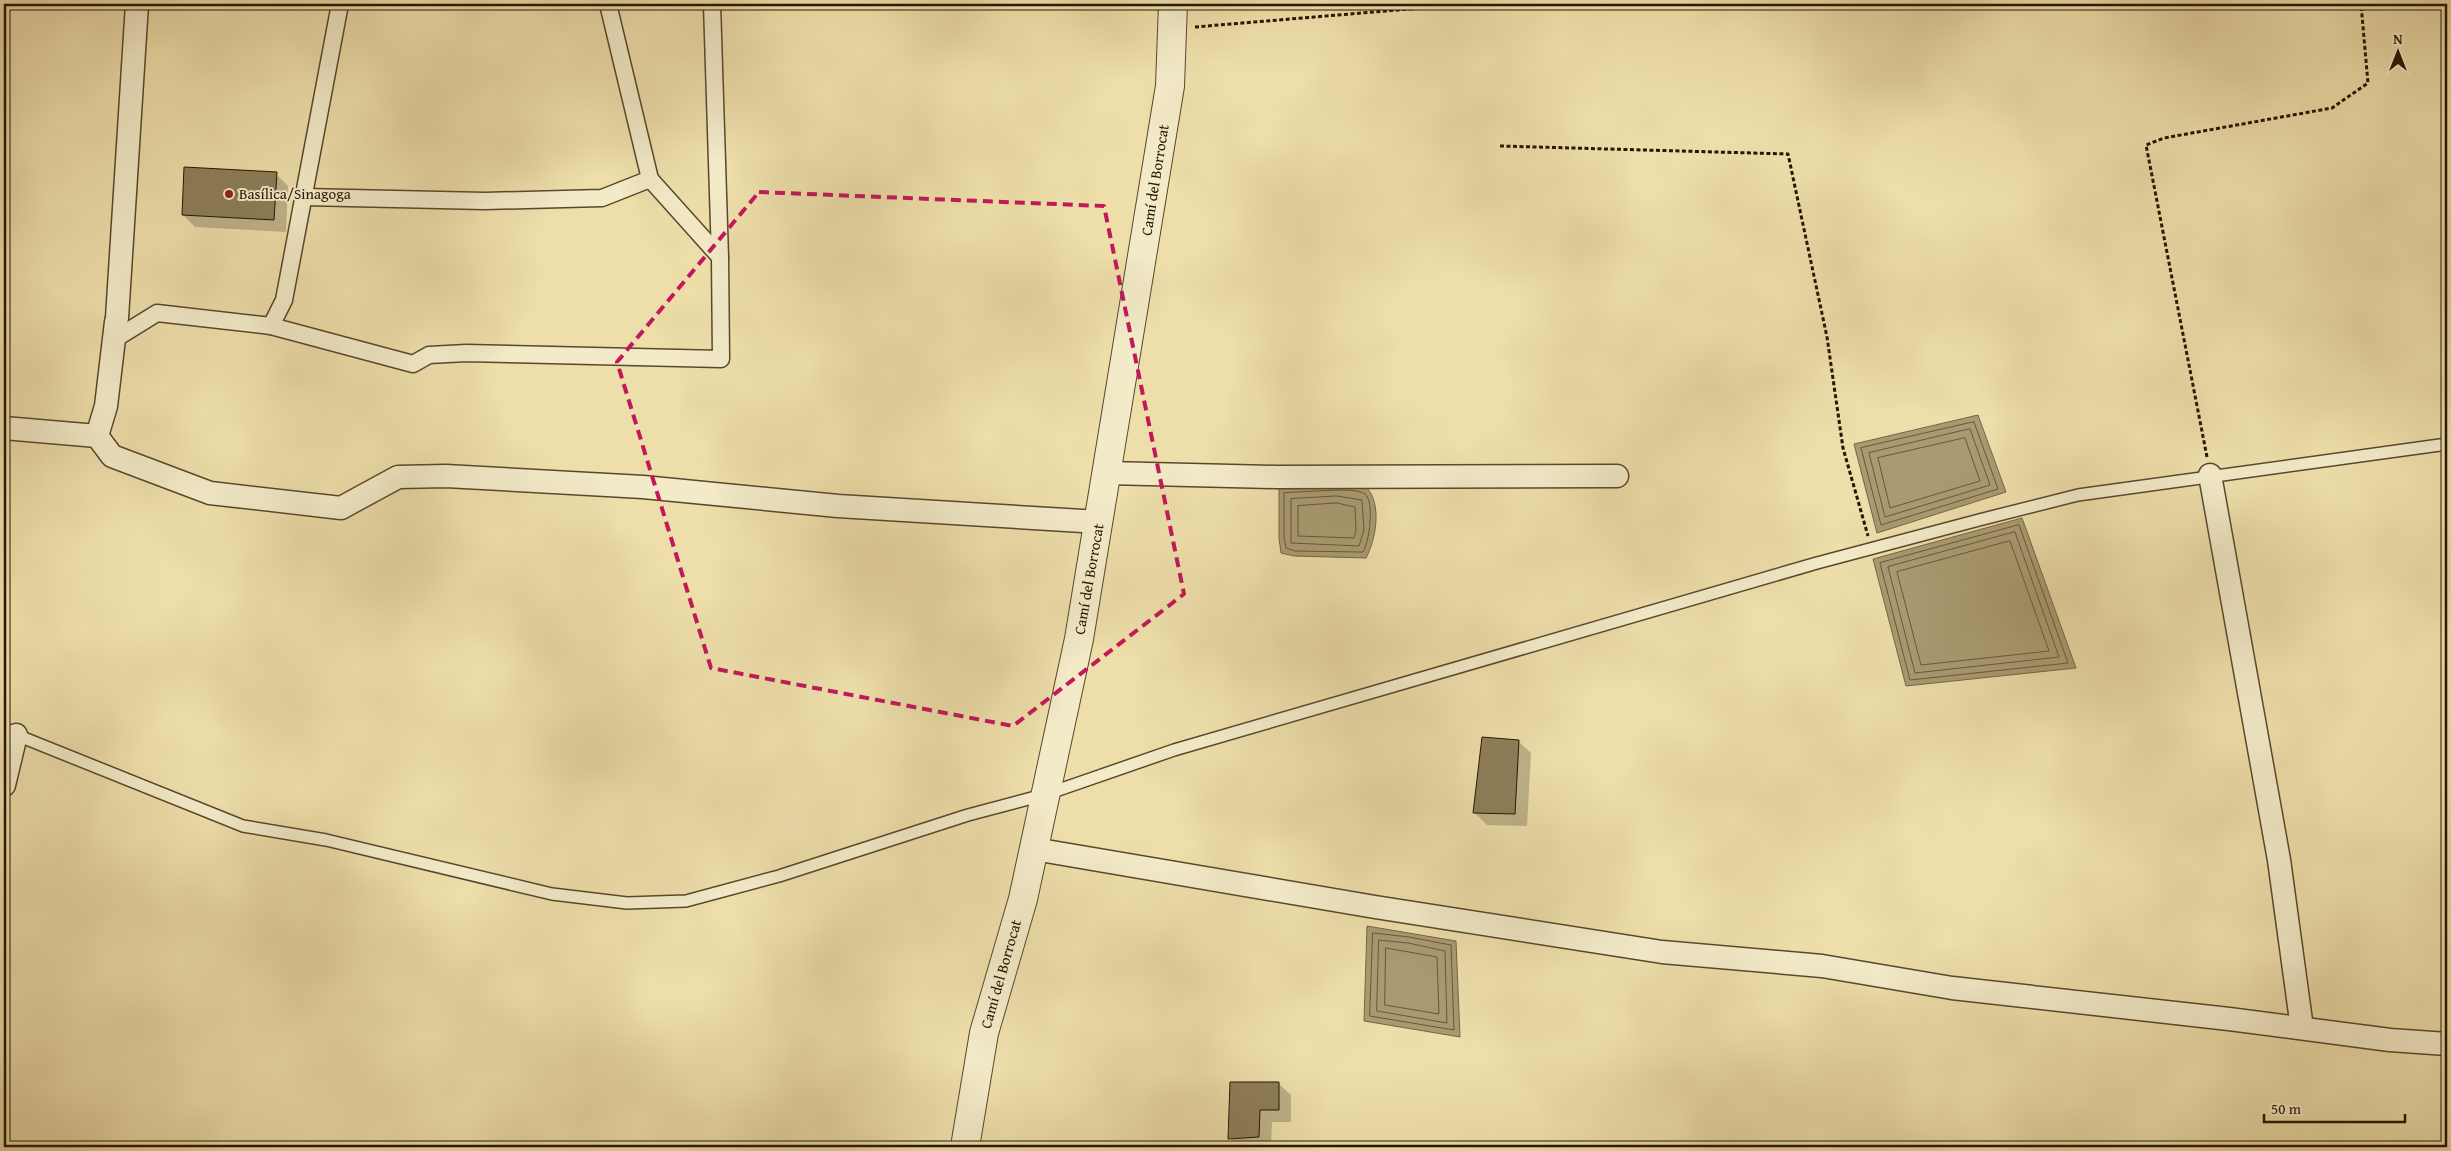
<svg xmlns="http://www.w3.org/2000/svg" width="2451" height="1151" viewBox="0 0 2451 1151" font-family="'Gentium Book Plus',serif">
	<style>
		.water { fill: #a99a71; stroke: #756544 }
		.shadow { fill: #0003 }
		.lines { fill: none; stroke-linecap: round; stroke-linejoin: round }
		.shore { stroke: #685839; stroke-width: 1 }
		.building { fill: #8d7e59; stroke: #261601 }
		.service-casing { stroke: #58482b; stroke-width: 14 }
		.pedestrian-casing { stroke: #58482b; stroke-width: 19 }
		.minor-casing { stroke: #58482b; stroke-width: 25 }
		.tertiary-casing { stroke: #58482b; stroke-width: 30 }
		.path { stroke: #261601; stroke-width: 3; stroke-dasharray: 4 2.5; stroke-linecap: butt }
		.service { stroke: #f3eac8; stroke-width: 11 }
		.pedestrian { stroke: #f3eac8; stroke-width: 16 }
		.minor { stroke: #f3eac8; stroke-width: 22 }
		.tertiary { stroke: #f3eac8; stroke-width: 28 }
		.marked { fill: none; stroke: #c2185b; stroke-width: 4; stroke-dasharray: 10 6; stroke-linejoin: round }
		.poi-dot { fill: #8f2418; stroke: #f3eac8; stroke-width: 2 }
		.labels { text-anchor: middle; stroke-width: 4; stroke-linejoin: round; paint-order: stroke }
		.street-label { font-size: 15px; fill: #261601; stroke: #f3eac8 }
		.poi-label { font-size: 15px; fill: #261601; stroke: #f3eac8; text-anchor: start }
	</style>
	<rect width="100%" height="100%" fill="#eddeaa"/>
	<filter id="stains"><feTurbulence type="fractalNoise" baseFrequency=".004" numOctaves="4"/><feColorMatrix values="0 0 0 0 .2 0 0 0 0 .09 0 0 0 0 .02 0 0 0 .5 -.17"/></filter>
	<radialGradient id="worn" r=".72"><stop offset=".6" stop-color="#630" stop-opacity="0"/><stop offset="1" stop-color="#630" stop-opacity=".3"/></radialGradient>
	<g class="water">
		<path d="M1978,415L2006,492L1877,533L1854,444Z"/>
		<path d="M1338,485L1367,488C1382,505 1376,539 1366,558L1294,556L1281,553L1279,538V488Z"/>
		<path d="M2022,518L2076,668L1906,686L1873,559Z"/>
		<path d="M1367,926L1456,941L1460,1037L1364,1021Z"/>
	</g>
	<g class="shadow">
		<path d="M276,174L288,186L286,232L195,227L183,215Z"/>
		<path d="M1518,741L1531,753L1527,826L1487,825L1475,813Z"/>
		<path d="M1278,1083L1291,1095V1122H1272L1271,1147H1238L1230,1138Z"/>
	</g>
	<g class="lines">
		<g class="shore">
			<path d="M1974,422L1998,489L1881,525L1861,448Z"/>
			<path d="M1970,429L1990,485L1885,517L1869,453Z"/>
			<path d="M1965,438L1980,481L1890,508L1878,458Z"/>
			<path d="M1338,490C1345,490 1360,490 1365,494C1375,502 1369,543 1363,552L1295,551L1286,548L1284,537V493Z"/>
			<path d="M1337,496L1362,500L1364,530L1359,546L1291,543V499Z"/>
			<path d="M1337,503L1355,507L1356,530L1354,538L1298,536V506Z"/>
			<path d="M2019,525L2068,663L1910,680L1880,563Z"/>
			<path d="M2015,532L2059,657L1915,673L1888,567Z"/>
			<path d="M2010,541L2049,651L1921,665L1897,572Z"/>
			<path d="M1373,933L1409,937L1451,945L1454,1030L1370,1016Z"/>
			<path d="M1379,940L1408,943L1445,951L1447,1023L1377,1011Z"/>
			<path d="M1386,948L1437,957L1439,1014L1385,1005Z"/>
		</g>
	</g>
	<g class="building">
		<path d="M184,167L277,172L274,220L182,215Z"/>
		<path d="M1482,737L1519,740L1515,814L1473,813Z"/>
		<path d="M1230,1082H1279V1110H1260L1259,1137L1228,1139Z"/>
	</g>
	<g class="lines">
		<g class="service-casing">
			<path id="service" d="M4,730L243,826L326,840L552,894L627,903L686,901L779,876L968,815L1047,794L1174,750L1817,563L1979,520L2078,495L2447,444"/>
		</g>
		<g class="pedestrian-casing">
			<g id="pedestrian">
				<path d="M712,4L720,257"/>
				<path d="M304,197L485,201L602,198L650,179L608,4"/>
				<path d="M271,326L413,364L429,355L466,353L721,359L720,257L650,179"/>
				<path d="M115,339L157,313L271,326L284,300L340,4"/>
			</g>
		</g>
		<g class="minor-casing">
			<g id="minor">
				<path d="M117,318L137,4"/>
				<path d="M4,428L97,436L106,406L116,322"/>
				<path d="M97,436L112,456L210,493L341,508L398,477L446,476L643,487L838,506L1099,522"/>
				<path d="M1107,473L1276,477L1617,476"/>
				<path d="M2210,475L2279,860L2302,1028"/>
				<path d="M4,785L16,735"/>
				<path d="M1034,849L1375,907L1662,952L1822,966L1952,988L2229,1019L2390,1040L2447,1044"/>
			</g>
		</g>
		<g class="tertiary-casing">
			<path id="tertiary" d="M965,1147L984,1033L1023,899L1079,639L1170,86L1173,4"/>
		</g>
		<g class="path">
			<path d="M1195,27L1469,4"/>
			<path d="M1500,146L1788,154L1827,337L1843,448L1868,536"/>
			<path d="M2207,457L2146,145L2164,138L2332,108L2368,83L2361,4"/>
		</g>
		<use href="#service" class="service"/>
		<use href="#pedestrian" class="pedestrian"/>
		<use href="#minor" class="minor"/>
		<use href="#tertiary" class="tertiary"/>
	</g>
	<path class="marked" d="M759,192L1104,206L1184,594L1013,726L711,668L617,362Z"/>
	<circle class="poi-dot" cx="229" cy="194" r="5"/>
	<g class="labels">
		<g class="street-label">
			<text transform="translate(1155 180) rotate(-81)" y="5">Camí del Borrocat</text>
			<text transform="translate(1089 579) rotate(-80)" y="5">Camí del Borrocat</text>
			<text transform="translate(1001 974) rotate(-74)" y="5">Camí del Borrocat</text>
		</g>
		<g class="poi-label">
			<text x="239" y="199">Basílica/Sinagoga</text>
		</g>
	</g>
	<rect width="2451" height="1151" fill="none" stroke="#eddeaa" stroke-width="20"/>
	<rect x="5" y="5" width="2441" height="1141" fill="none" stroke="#261601" stroke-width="2.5"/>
	<rect x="10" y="10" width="2431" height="1131" fill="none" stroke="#261601"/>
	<g transform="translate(2398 52)" stroke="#f3eac8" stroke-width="4" paint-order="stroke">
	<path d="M0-4L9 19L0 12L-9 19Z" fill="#261601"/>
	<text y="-8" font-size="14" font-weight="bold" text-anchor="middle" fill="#261601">N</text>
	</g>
	<path d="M2264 1114v8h141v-8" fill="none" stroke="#261601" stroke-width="2.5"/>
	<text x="2271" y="1114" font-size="15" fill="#261601" stroke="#f3eac8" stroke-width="4" paint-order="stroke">50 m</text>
	<rect width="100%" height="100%" filter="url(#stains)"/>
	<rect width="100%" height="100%" fill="url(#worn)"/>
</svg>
